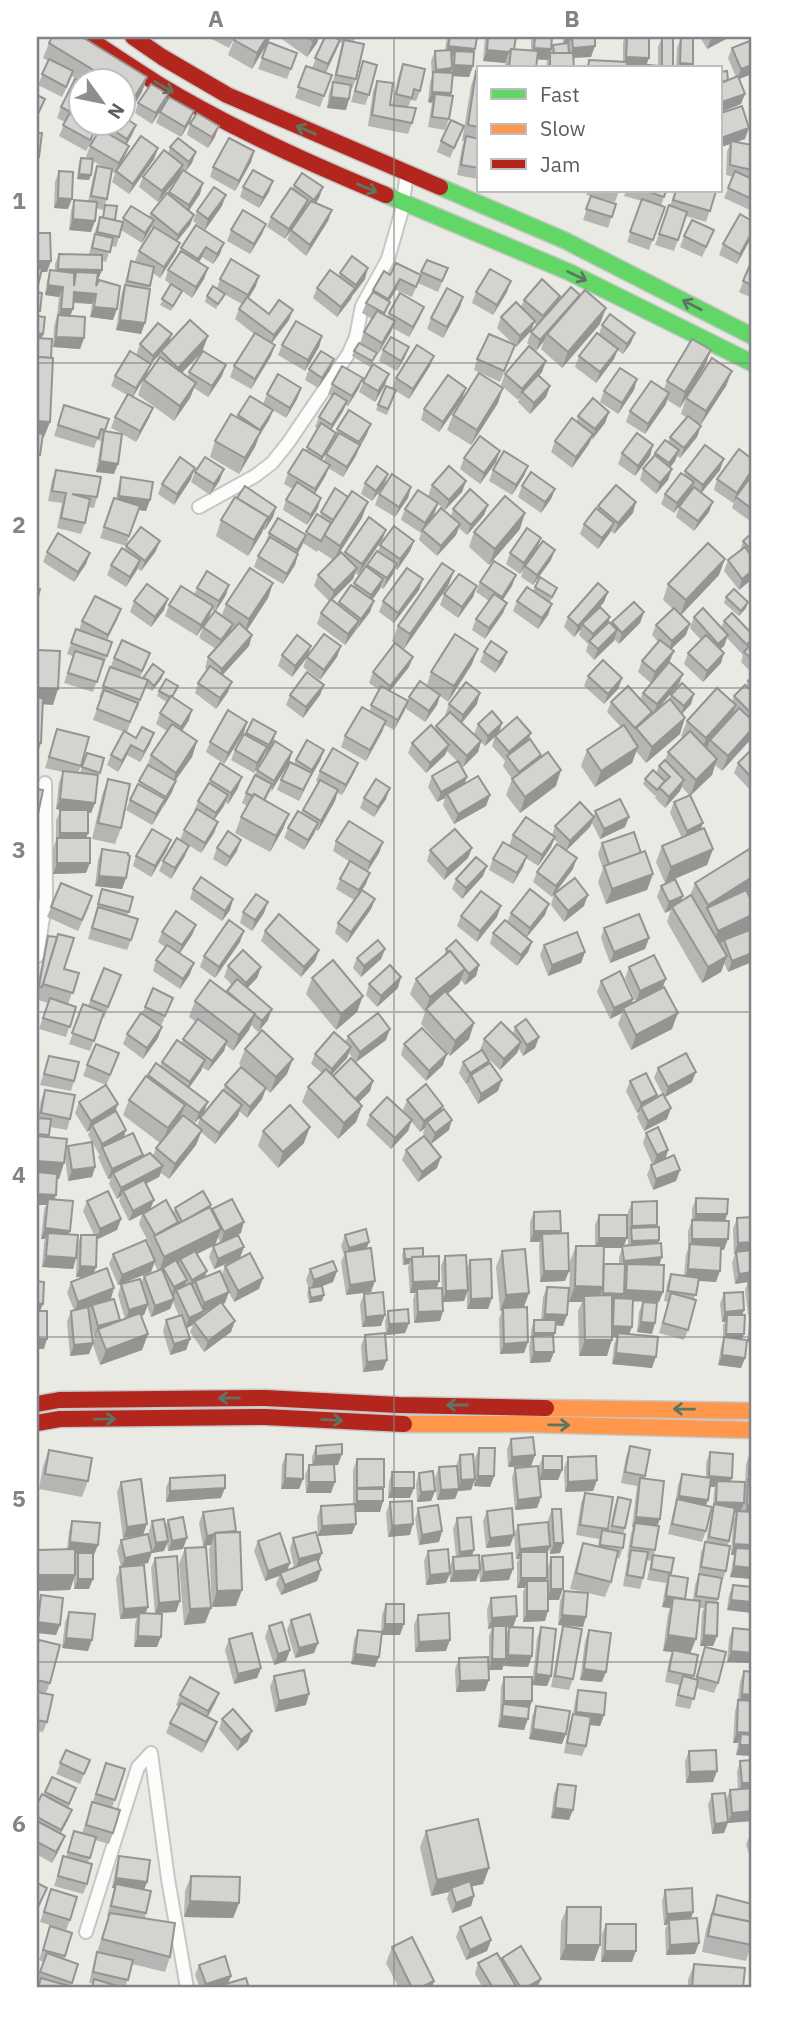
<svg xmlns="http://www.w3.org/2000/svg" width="789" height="2025" viewBox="0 0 789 2025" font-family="'IBM Plex Sans',sans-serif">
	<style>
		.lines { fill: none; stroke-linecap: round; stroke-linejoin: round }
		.street-casing { stroke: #c6c6c6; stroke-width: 16 }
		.fast-casing { stroke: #c7c7c7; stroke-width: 19 }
		.slow-casing { stroke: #c7c7c7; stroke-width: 19 }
		.jam-casing { stroke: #c7c7c7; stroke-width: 19 }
		.street { stroke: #fcfcfb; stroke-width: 12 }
		.fast { stroke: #63d668; stroke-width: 16 }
		.slow { stroke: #ff974d; stroke-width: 16 }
		.jam { stroke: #b3261e; stroke-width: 16 }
		.wall { fill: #b6b5b3; fill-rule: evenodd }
		.shaded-wall { fill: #949492 }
		.building { fill: #d4d3d0; stroke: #949492; stroke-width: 2 }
		.oneway { stroke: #5d7563 }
		.grid { fill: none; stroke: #838487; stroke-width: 2; stroke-opacity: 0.55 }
		.neatline { fill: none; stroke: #838487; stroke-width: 2.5 }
		.grid-label { font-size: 23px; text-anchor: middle; font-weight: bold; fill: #838487 }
	</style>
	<rect width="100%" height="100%" fill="#eaeae5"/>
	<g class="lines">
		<g class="street-casing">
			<g id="street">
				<path d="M199,507L255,476L272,463L288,443L349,353L356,337L362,306L388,259L402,210L407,172"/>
				<path d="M37,956L46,898L45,783"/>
				<path d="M86,1932L138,1767L151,1753L168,1879L187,1988"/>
			</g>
		</g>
		<g class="fast-casing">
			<g id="fast">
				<path d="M440,187L564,240L752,336"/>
				<path d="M386,195L569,272L752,363"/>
			</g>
		</g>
		<g class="slow-casing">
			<g id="slow">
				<path d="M546,1408L752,1411"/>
				<path d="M404,1424H526L752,1430"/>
			</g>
		</g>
		<g class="jam-casing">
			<g id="jam">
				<path d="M86,37C110,53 134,69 158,84C230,128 308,163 386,195"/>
				<path d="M133,37L162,57L227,95L440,187"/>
				<path d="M37,1404L59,1400L265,1398L399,1405L546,1408"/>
				<path d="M37,1423L60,1419L265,1417L404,1424"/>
			</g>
		</g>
		<use href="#street" class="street"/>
		<use href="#fast" class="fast"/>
		<use href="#slow" class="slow"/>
		<use href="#jam" class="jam"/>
	</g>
	<g class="wall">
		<path d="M208,37H235L229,48Z"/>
		<path d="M271,37L252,69L228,55L234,40Z"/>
		<path d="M279,37H319L317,43L307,57Z"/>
		<path d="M325,37H356L353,42L356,79L352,89H351L349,99L346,110L327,108L329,93L333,82L342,43L340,42L326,73L332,75L320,107L295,98L306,66L312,68Z"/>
		<path d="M447,37H477L474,53L473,66L469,77L453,76L449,119L445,130L428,127L432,103L428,102L430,82L432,76L431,61L435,51L445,50Z"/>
		<path d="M485,37H516L514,49L531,51V37H552L551,49L553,45L563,44V37H595L591,57L573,58L574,68H546L547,60L537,59L536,68H505V63L483,61Z"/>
		<path d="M625,37H649V58L646,65L658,68H586L589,60L623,61V42Z"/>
		<path d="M662,37L673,66L672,68H658V47Z"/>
		<path d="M681,37L691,68H676L677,48Z"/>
		<path d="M700,37H730L707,49Z"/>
		<path d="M752,40L739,79L741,104L721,112V72L728,80L736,77L728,58L732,48Z"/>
		<path d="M268,42L297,53L287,79L258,69Z"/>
		<path d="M49,43L147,77L142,92L130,112L122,107V80H80V119L93,139L86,151L59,136L65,122L57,118L61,107L80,81L72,76L62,97L38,85L48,61L43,58Z"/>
		<path d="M363,61L369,95L365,105L351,102Z"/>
		<path d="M403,64L420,91L416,101L411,100L408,107L412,123L408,134L368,126L373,91L377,81L390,105L392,104L399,74Z"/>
		<path d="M476,71H479V172L477,179L457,175L462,147L464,141H462L471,86Z"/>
		<path d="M138,103L164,105L152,124L135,113Z"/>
		<path d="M160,112L190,122L181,137L156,123Z"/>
		<path d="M721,113L745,139L735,142L752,145V211L724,198L733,177L726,175L727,152L730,144L721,147Z"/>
		<path d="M94,122H109L105,130Z"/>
		<path d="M190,124L215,137L208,148L187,135Z"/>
		<path d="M107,126L132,135L127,144L129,146L125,156L119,168L158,148L154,159L129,194L112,182L115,173L112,172L107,199L103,210L96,208L91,232L69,230L71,211L74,200L88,202L93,177L97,166L105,168L93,161L91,175L89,180L77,179L79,163L81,158H89L86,157L90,146L105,132Z"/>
		<path d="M464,126L450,158L437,152L441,141Z"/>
		<path d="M170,147L192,163L185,172L200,194L189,211L194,215L190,225L177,241L180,243L176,253L160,278L153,273L149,289L141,334L116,330L121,296L128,272L131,261L137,263L135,261L139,251L153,229L151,227L142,243L121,230L116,247L111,246L106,262L102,261V270L97,280L96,286L113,320L90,317L92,304L73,303L70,316L84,338L80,349L53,347L54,326L57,316L59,297L45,295L47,281L50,270L55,271V264L59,254H89L96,228L100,217L102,218L105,205L115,220L122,222L123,218L149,217L151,213L168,194L183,170L181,169L179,176L158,202L139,187L143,177L168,154Z"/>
		<path d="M254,151L251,162L235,191L210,177L213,167Z"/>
		<path d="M59,171L68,209L54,208L55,182Z"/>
		<path d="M273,181L269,192L259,208L240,197L243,187Z"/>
		<path d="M294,185L323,187L319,198L316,203L332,210L328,221L306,256L287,240L291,230L300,218L285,239L267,227L271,217L292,189Z"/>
		<path d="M588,191H619L615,202L586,195Z"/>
		<path d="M626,191H666L661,206L665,207L649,250L627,242L642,201L624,196Z"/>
		<path d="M675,191H716L706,222L686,216L674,251L655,245L669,205L670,206Z"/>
		<path d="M591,196L616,204L608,228L583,220Z"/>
		<path d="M222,206L205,230L193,221L197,211Z"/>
		<path d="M752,221V236L737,264L719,255L723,244Z"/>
		<path d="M266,224L262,234L250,254L227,241L231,230Z"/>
		<path d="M196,225L220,254L213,264L202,257L199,262L208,268L204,279L192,298L182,291L171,311L160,305L171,285L165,280L168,270Z"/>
		<path d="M684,236L710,240L702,257L680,247Z"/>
		<path d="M427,260L448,268L438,292L418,283L412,297L396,290L389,301L390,302L385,315L387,317L389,313L420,317L409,337L393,328L378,354L360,343L364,332L372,319L362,313L366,303L384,271L390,275L421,274Z"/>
		<path d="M752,260V298L739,292Z"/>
		<path d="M340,273L365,279L337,317L313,298L317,288L339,276Z"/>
		<path d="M220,279L256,286L248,299L269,314L289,320L272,343L271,356L251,389L230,377L234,366L254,334L235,319L239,309L242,304L224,294L216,309L205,302L207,296L217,288Z"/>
		<path d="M476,292H507L493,315L472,303Z"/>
		<path d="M463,297L460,307L443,338L427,329L431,318Z"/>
		<path d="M524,300L558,301L600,324L562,368L541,349L544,341L536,351L527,343L531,332L537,325L534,323L516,347L515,346L500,382L474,370L477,359L514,345L497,328L501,317L521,307Z"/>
		<path d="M602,325L631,343L623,354L617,350L614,359L596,383L575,367L579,356L599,334Z"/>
		<path d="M208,336L202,352L222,376L208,397L194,388L190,398L174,421L138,395L143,380L133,397L153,408L149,418L136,442L122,434L114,474L96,472L101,441L97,440L94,448L54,436L64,405L109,419L105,431L121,433L111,428L115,417L127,395L111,386L115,376L136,355L140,344L169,342ZM202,352L189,372L188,377L182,373ZM159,355L157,361L147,374L150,365Z"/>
		<path d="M322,336L319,347L305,371L278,355L282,345Z"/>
		<path d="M383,350L405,357L397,371L379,361Z"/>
		<path d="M354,351L375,358L370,367L352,356Z"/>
		<path d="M434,356L430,366L409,399L396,391L387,415L376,410L386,386L392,388L396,378Z"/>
		<path d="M334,359L330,370L318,388L305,380L309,369Z"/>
		<path d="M546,361L542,372L539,375L550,386L546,397L530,414L518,402L520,398L518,400L501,385L505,374Z"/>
		<path d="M705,366L680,408L667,400L645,434L626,422L630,411L664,389L667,381Z"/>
		<path d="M732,371L726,386L700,426L697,437L680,458L677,456L675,461L670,468L672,469L668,480L656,494L640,480L643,469L654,456L655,453L668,442L670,437L686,417L681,414L686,398Z"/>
		<path d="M363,378L359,388L348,406L346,405L343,411L331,430L336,433L337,429L367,434L343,477L328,468L326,475L315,494L318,508L307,525L283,510L286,500L293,489L284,484L288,473L306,450L318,429L315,427L319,417L332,396L328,394L332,384ZM334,440L335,441L326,454L324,461L322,460Z"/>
		<path d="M637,379L634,390L618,414L600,402L604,391Z"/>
		<path d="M363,382L385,385L375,402L359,392Z"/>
		<path d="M301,388L297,399L286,418L273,410L269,420L259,436L255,447L239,474L210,457L215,441L238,415L263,404L267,394Z"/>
		<path d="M466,388L462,399L439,432L421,420L424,409Z"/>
		<path d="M498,403L471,445L447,430L453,415Z"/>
		<path d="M609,412L605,423L591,440L589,444L572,468L551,452L555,441L577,421L578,416Z"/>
		<path d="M653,445L650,456L635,476L618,464L622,453Z"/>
		<path d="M464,458L496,462L480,484L460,469Z"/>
		<path d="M752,459V518L750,521L732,508L735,499L733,503L714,490L717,479Z"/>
		<path d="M528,466L524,476L512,495L489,481L493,470Z"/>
		<path d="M56,470L97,497L94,508L88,507L85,523L81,534L57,528L62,503L48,501L52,480Z"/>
		<path d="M720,470L701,493L709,512L694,531L676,517L679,507L692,490L691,489L674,513L661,504L665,494L684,475L685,471Z"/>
		<path d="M195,472L220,480L210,495L191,482Z"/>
		<path d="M121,477L150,500L146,511L138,510L126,546L100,538L114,498H116L118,488Z"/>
		<path d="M191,479L174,505L158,494L162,484Z"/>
		<path d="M466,481L462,492L445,510L438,504L434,514L427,524L451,517L453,509L488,505L484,515L467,535L459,528L456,535L437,556L419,540L421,533L401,520L405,509L435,501L428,496L432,485Z"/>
		<path d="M365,483L384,485L372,501L361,494Z"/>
		<path d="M522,486L555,489L551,499L541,513L518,497Z"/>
		<path d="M411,487L408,498L395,517L375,505L379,494Z"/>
		<path d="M237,498L276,507L273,517L265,530L263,529L248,556L216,536L221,520Z"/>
		<path d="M598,506L633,513L614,534L611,531L598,549L580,534L584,524L597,509Z"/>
		<path d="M321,512L362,518L338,555H344L345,552L386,530L382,540L358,575L355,573L353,579L332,600L338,604L367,567L378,551L380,545L414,541L410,551L397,570L395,569L393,574L383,589L381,587L372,600L370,612L345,645L317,624L321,613L330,602L314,586L318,575L333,560L318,550L317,552L303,543L297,554H298L295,565L283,584L254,567L258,556L266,544H265L269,533L306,535L320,516Z"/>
		<path d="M520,529L489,565L469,547L474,532Z"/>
		<path d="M752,533V590L749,586L752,579L739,590L724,571L728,560L740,551L743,541Z"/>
		<path d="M541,538L537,549L551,560L533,585L521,577L524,568L520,574L506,564L510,553Z"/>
		<path d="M126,546L156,551L141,571L137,568L126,587L107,575L111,565L125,550Z"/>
		<path d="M47,552L90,553L86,564L74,582L43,562Z"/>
		<path d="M454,571L448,586L404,649L392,641L398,626Z"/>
		<path d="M719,575L681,615L686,635L671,649L669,662L679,684L657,710L669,699L671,695L694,694L691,704L682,714L680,734L646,763L636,751L632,763L595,787L581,766L587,750L621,727L607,712L611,702L640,699L643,693L651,683L638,672L642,661L658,642L652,635L656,625L673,609L663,600L668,584Z"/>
		<path d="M423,579L419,590L394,623L379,612L383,601Z"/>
		<path d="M480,582L512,586L503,600L507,603L503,613L485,639L472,630L476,619L489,601L476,592Z"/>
		<path d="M273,583L268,598L247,630L252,635L249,646L222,675L228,692L216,709L195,693L198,683L207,670L205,668L208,657L216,649L199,638L203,627L215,612L212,610L209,617L197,636L165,616L169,605L194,595L197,588L226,595L216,611L222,615L226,604Z"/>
		<path d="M477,586L473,597L458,618L440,605L444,594Z"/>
		<path d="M535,587L557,588L550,602L541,597L552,604L548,615L538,629L513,611L517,601L533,591Z"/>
		<path d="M608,592L604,602L600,607L608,623L612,624V622L644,612L640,623L619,644L614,639L594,660L586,651L588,644L579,635L581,629L574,637L564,627L568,617Z"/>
		<path d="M726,597L746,608L739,616L724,603Z"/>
		<path d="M168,599L164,610L151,627L130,612L134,601Z"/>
		<path d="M121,609L107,640L112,642L103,667L102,666L93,692L64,683L73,656L67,654L76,629L79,630L82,621Z"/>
		<path d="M752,616V629L749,624Z"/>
		<path d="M694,617L721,628L724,621L752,634V673L741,662L743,655L727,638L724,646L720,649L721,663L703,682L684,664L688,653L701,640L690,628Z"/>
		<path d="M311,646L308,656L341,646L337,657L320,680L303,667L307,658L292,677L278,666L282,655Z"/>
		<path d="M484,652L503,662L495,673L480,662Z"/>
		<path d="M413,657L409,667L390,691L407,701L409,697L427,685L431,672L472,664L448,702L440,696L437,705L425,722L405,708L394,730L385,725L382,732L366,761L341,747L345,736L369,711L379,690L369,683L373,672Z"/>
		<path d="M114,658L147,663L140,677L143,678H162L152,691L145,686L137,710H135L127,732L136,738L154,733L150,744L140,762L127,755L118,772L107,765L111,755L124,732L93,720L101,698L99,697Z"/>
		<path d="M588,676L622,678L618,689L604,704L584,686Z"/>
		<path d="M752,676V736L751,739L722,771L715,765L712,775L690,796L701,829L713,849L707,865L665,883L656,862L662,846L682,838L670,813L674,802L689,795L682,787L680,791L665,808L655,798L657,794L655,796L643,784L645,779L656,773L659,766L665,761L668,752L683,738L681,736L687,721L732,702L734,696L746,686L748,681Z"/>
		<path d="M324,685L320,695L303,718L286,705L290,695Z"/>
		<path d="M178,686L173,697L189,720L182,731L197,741L192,757L175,781L172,792L152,825L126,810L130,800L145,771L151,755L167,731L156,724L160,713L167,702L157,696L159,691Z"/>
		<path d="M449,704H477L462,723L474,734L478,724L502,723L499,733L528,740L541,755L540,758L556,786L520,813L506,795L512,779L503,766L505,761L492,746L495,736L485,746L481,742L478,752L463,767L447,751L445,755L426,773L408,753L412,743L435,729L436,726L446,716L445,715Z"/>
		<path d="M253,719L276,732L273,742L265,756L264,755L254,773L231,760L235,750L245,735Z"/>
		<path d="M247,722L244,732L224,764L206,752L210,742Z"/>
		<path d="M57,729L81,766L78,773H80L87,753L104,758L97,779L95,803L91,813H88V833L86,838V873L53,874V848L56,840V820L61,810L56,809L59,782L63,772L45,768Z"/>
		<path d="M752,749V792L734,773L738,763Z"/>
		<path d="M324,750L320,761L309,780L299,801L277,790L281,780L294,764L296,760Z"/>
		<path d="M292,752L289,763L270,791L265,801L283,829L270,852L235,833L241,817L247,806L242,803L246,793L257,770Z"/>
		<path d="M358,763L354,773L342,795L337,793L335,801L318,831L316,830L304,850L284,838L288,828L301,813L318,782L316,781L320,771Z"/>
		<path d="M432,776L464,784L490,795L486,806L454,824L443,805L445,798L437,802L428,787Z"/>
		<path d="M108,779L121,828L115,844L92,839L102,795Z"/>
		<path d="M210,780L238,788L228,804L225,802L214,820L218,822L214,833L201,853L180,840L184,830L195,812L194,811L198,801L208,786Z"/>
		<path d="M364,798L386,799L374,817L360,808Z"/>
		<path d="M595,811L625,827L600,839L592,823L590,827L566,850L573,869L552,897L533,882L537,872L562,847L554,839L551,847L538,866L526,858L523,867L513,884L489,870L493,859L509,846L513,835H552L555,826L594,816Z"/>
		<path d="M171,840L167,850L151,877L133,866L136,856Z"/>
		<path d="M336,841L383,842L379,853L367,872L366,884L362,890L375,899L371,909L347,943L335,933L338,923L354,900L336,889L340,879L350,862L333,851Z"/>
		<path d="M602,843L641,853L653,874L647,890L606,904L598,882L603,869L598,854Z"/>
		<path d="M217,848L237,851L226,867L213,859Z"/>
		<path d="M472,848L468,858L444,880L427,861L430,850Z"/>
		<path d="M102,849L126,878L122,889L95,886L98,860Z"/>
		<path d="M752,850V890L748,892L752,902V926L751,929L741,933L752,929L728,972L724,963L721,972L702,983L667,922L671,910L665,913L657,897L661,886L680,902L690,896L695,883Z"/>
		<path d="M185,856L171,879L159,871L163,861Z"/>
		<path d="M483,876L462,899L452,889L456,879Z"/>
		<path d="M102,889L133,897L127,916L131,940L127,950L88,939Z"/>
		<path d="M193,889L233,899L230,910L222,921L190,899Z"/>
		<path d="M554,894L584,906L564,922L551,905Z"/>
		<path d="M51,907H89L78,931L47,917Z"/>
		<path d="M243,912L264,913L252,931L240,923Z"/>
		<path d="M511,913L545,915L526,938L532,942L528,952L517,966L490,944L493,933L507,922Z"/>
		<path d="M461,916L497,917L477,942L457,926Z"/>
		<path d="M196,925L192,935L180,953L190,974L180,989L153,971L156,960L165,947L158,942L162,932Z"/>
		<path d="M604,928L649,938L645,949L610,963L601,938Z"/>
		<path d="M265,931L319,950L315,961L301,977L261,941Z"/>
		<path d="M48,936L64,969L79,973L68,1004L76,1007L66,1037L39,1029L48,1003L38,1000L37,987L45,946Z"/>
		<path d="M240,942L215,978L200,967L204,956Z"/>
		<path d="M544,945L585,952L581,963L548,976L540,955Z"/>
		<path d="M385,949L381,959L361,977L353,968L357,958Z"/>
		<path d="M446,949L479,965L476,976L465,985L461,980L459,984L448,994L474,1023L469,1039L450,1056L421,1024L425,1012L410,994L416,979L444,956Z"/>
		<path d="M228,966L261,967L257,978L247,988L268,1020L258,1032L251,1025L249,1030L233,1051L226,1045L224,1051L208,1071L202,1067L201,1071L189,1088L204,1112L195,1123L182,1113L180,1118L197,1126L200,1118L223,1090L225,1085L250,1074L239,1064L245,1049L287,1074L270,1093L266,1089L262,1099L247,1118L239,1111L238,1116L215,1144L201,1132L196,1145L169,1179L161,1173L159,1177L146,1184L150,1209L173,1213L175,1208H210L212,1211V1209L241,1233L228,1239L240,1258L214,1269L209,1257L213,1246L220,1243L218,1237L215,1245L197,1254L205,1277L222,1275L225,1266L259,1289L234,1302L226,1287L225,1303L223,1304L231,1332L204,1352L190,1332L193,1325L186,1328L190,1339L186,1350L170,1355L163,1331L166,1320L179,1316L173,1302L170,1309L151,1317L147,1306L144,1315L141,1316L148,1334L142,1350L100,1365L93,1345L89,1354L70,1356L67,1322L71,1311L74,1310L67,1293L71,1282L84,1277H76L77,1246L81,1235H94L83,1211L87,1201L121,1219L117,1230L97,1239L96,1267L93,1274L111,1299L102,1302L119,1321L125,1319L118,1295L121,1284L141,1282L144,1276L158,1271L154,1263L151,1272L118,1285L109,1264L113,1254L149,1248L150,1245L139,1224L142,1214L129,1221L119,1201L121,1196L117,1199L109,1184L111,1178L108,1179L98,1157L100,1153L99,1154L88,1135L90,1130L87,1132L75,1113L79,1102L106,1085L83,1076L87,1065L119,1053L106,1086L118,1104L115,1112L126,1130L124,1137L141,1158L153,1156L156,1148L160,1143L123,1115L129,1100L148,1075L160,1066L162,1062L181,1044L183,1039L196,1022L189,1017L195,1001L226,993L232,985L224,977ZM91,1325L94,1337L95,1336L93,1342Z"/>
		<path d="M629,967L662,989L672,1029L631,1050L618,1024L622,1013L610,1019L597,992L601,981L631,1004L636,1002L625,978Z"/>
		<path d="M104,968L121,975L104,1018L102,1017L90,1051L69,1044L83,1004L88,1006Z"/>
		<path d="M312,978L357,1012L336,1030L306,994Z"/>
		<path d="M369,984L398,988L377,1007L366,995Z"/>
		<path d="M173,998L161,1026L162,1027L158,1038L143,1059L123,1044L127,1034L142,1013L145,1007Z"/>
		<path d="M515,1027L539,1037L535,1048L523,1056L519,1049L517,1053L500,1070L486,1056L498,1091L478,1104L467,1085L468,1083L466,1084L459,1073L463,1062L481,1051L480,1050L484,1039L513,1033Z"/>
		<path d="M348,1036L386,1040L356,1062L349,1053L347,1058L331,1075L333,1076L373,1081L370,1091L358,1103L362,1106L356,1122L338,1139L302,1102L308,1087L322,1073L311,1064L315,1054L345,1042Z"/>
		<path d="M404,1044L443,1065L426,1081L401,1055Z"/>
		<path d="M49,1056L74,1081L71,1091L40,1085Z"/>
		<path d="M658,1068L692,1082L665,1097L667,1119L644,1131L637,1117L639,1112L637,1113L626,1091L630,1081L655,1099L663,1095L654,1078Z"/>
		<path d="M45,1090L70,1119L67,1130L50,1127L48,1137L65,1155L68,1146L95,1167L92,1177L68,1181L65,1158L59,1179H57L56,1195L54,1200L68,1234L76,1258L73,1269L42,1267L44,1243L45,1239H41L44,1210L46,1205L38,1118L41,1100Z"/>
		<path d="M407,1100L443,1106L441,1111L449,1130L431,1144L423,1133L425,1128L420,1132L411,1121L408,1131L391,1149L366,1125L370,1115L408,1117L403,1110Z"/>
		<path d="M263,1131L304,1143L278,1168L258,1146Z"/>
		<path d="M646,1133L668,1150L665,1159L680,1170L676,1181L653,1190L647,1175L651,1165L652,1164L643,1143Z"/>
		<path d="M406,1150L437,1168L418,1182L402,1160Z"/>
		<path d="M696,1198L727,1214L725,1221L724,1250H721L716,1282L698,1280L688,1330L684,1340L659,1333L668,1302L664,1301L667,1284L671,1274L684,1276L686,1254L688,1249V1231L692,1220V1209Z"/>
		<path d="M632,1202L657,1225L656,1227L659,1240L658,1243L662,1257L659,1265L663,1292L659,1302L633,1301L632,1327L629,1334L652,1368L612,1364L614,1344L617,1337H612L607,1356H579L578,1311L582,1302H569L570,1261L576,1246H595V1225L599,1215L624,1246H628V1212ZM604,1248H622L619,1257V1264L603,1265Z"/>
		<path d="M534,1212L561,1231L560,1233L569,1271L565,1281L540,1282L539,1244L540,1242H530V1222Z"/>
		<path d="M752,1217V1342H747L745,1358L741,1368L718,1365L721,1347L723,1341V1325L725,1322H722L720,1304L724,1293L744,1310L742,1315V1339L747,1340L750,1315H748L745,1290L748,1282L735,1284L732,1263L735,1254H734L733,1229L737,1218Z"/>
		<path d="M345,1235L367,1249L371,1292L346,1295L341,1262L344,1255L341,1246Z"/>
		<path d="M404,1249L423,1257L437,1288H442L441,1266L445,1256L467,1268L470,1260L492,1298L488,1309H467V1293L464,1301L443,1302V1311L440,1321L414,1323L413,1299L415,1293H410L408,1267L409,1264L403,1265L402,1255Z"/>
		<path d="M502,1251L529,1293L524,1308L528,1342L524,1353L500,1354L499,1319L502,1310L500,1311L496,1267Z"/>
		<path d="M310,1269L337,1271L333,1282L322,1286V1301L309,1303L307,1293L309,1289L306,1280Z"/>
		<path d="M547,1287L567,1315L563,1326L555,1325L553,1338L554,1352L550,1362L530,1363L529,1347L530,1343L531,1330L534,1320H541L543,1297Z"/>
		<path d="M364,1294L381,1326L362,1327L360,1304Z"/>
		<path d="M643,1302L652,1334L637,1332L639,1312Z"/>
		<path d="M388,1311L409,1323L405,1333L386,1335L385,1321Z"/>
		<path d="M365,1335L383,1370L363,1372L361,1346Z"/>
		<path d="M511,1439L535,1455L531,1466L508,1467L507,1449Z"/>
		<path d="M316,1446L338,1465H334L331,1493H306L305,1475L309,1465H312V1457Z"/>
		<path d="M630,1446L645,1476L644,1479L658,1526L655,1550L654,1555L671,1573L670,1575L685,1599L693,1600L695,1585L698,1577L701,1552L706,1542L711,1515L713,1509L714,1491L715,1487H710L706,1505V1531L702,1542L668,1534L675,1505L678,1485L682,1474L706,1477V1463L710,1452L730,1481L745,1487L746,1464L750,1453H752V1579L730,1577L734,1555H731L733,1522L736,1513H734L728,1545L726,1571L722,1581H721L717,1603V1636L713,1646H700L702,1613L704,1608H700L690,1653L694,1676L693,1679H695L705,1647L718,1683L714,1693L696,1688L690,1709L675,1706L679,1685L665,1682L669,1661L672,1652L663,1651L668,1614L670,1608L662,1607L666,1583L647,1580L651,1561L646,1560L643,1578L640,1589L623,1586L628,1557H627L631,1533L633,1527H632L637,1486L621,1483L626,1457Z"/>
		<path d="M479,1448L494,1476L490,1487L474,1486V1482L471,1490L458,1491L455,1499L437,1500L435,1478L439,1467L456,1466L460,1455L474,1471L475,1458Z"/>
		<path d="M49,1450L88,1481L82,1497L39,1489L43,1466Z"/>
		<path d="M286,1454L303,1479L299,1489H281L282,1465Z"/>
		<path d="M543,1456L562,1470L558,1480H539L541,1497L537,1508L515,1510L512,1478L515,1468L539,1480V1466Z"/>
		<path d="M568,1457L597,1480L593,1491L565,1492L564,1468Z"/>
		<path d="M357,1459L383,1490V1501L380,1512H355L352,1534L318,1536L317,1517L321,1506L353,1504V1470Z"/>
		<path d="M392,1472L410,1498H388L389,1482Z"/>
		<path d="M419,1473L435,1491L431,1501L417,1502L416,1483Z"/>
		<path d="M170,1478L221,1498L166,1502V1488Z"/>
		<path d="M121,1482L143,1535L123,1538L117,1492Z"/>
		<path d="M585,1493L608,1529L607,1531L609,1532L614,1508L618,1497L625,1528L623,1534V1548L619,1559L617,1558L611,1582L605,1597L588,1593L583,1627L558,1625L560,1601L564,1591L586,1592L570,1589L578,1558L583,1543L598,1546L599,1539L576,1535L581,1503Z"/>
		<path d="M390,1502L410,1535L388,1537L386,1513Z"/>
		<path d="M418,1508L442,1531L439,1542L419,1545L415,1519Z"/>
		<path d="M552,1509L563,1543L560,1553L550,1554L549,1546L547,1553L546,1581H547L548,1567L551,1557L559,1600H548L545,1621L523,1622V1591L525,1588H517V1562L519,1559H516L514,1535L518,1525L549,1539L548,1520Z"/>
		<path d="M487,1511L514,1535L510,1546L486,1548L483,1521Z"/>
		<path d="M203,1512L236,1532V1606L212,1607L209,1549L211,1545L203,1546L199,1523Z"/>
		<path d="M457,1518L472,1556L480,1564L482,1556L509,1580L480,1582L479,1572L476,1581L450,1582V1574L446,1583L426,1585L424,1561L428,1551L450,1567L453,1557H456L453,1529Z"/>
		<path d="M168,1520L183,1549L168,1551L167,1544L164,1551L152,1553L149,1531L152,1521L165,1527Z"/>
		<path d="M72,1521L98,1545L93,1555L89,1589H74V1578L70,1590L37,1591V1550L67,1549L69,1531Z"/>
		<path d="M293,1538L318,1563L317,1581L281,1595L276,1584L279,1576L265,1581L254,1551L258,1541L290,1563L287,1570L294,1568L290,1549Z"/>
		<path d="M121,1540L152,1552L148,1563L131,1566L145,1613L157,1647H134L135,1624L137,1618L120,1619L116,1578L121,1567L117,1551Z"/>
		<path d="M185,1548L211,1608L205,1623L184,1625L179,1564Z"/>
		<path d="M155,1558L176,1612L155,1613L151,1568Z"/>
		<path d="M733,1585L752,1587V1613L727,1610L729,1595Z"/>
		<path d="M41,1595L60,1625L56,1635L37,1633V1610Z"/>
		<path d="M491,1598L513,1627L532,1656L528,1667L504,1666V1662L502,1670H489V1636L492,1628L488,1629L487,1609ZM506,1627H509L506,1636Z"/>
		<path d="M386,1604L400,1635H381L375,1667L351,1664L354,1640L358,1630L381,1632L382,1615Z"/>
		<path d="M69,1612L88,1651L62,1648L65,1622Z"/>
		<path d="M418,1615L446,1651L415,1652L414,1625Z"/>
		<path d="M291,1620L318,1643L314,1653L295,1658L287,1630Z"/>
		<path d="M269,1626L290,1650L286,1661L274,1665L265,1637Z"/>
		<path d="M563,1626L573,1679L569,1690L551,1687L560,1637Z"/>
		<path d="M541,1627L551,1676L547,1686L532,1685L537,1638Z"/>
		<path d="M733,1628L752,1630L727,1662L729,1639Z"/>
		<path d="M589,1630L602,1682L580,1680L585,1641Z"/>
		<path d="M229,1639L261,1668L257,1678L234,1684L225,1650Z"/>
		<path d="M39,1640L50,1683L46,1693L37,1691V1645Z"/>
		<path d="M459,1658L485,1691L456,1692L455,1669Z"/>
		<path d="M744,1671L752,1756L736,1755L738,1743H733L735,1711L738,1700L740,1682Z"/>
		<path d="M274,1676L306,1705L275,1712L270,1687Z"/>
		<path d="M504,1677L532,1701L524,1730L498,1727L500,1711L501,1687Z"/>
		<path d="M578,1690L604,1715L600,1726L590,1725L586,1746L582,1756L564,1753L569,1725L573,1714L575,1701Z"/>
		<path d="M37,1692L47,1722L43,1732L37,1731Z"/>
		<path d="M219,1693L215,1703L207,1717L213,1733L202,1753L166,1733L170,1723L179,1707L176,1705L180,1695Z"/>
		<path d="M536,1706L562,1744L529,1739L532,1717Z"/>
		<path d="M222,1719L248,1741L237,1751L219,1729Z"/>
		<path d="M66,1750L90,1760L80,1784L56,1774Z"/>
		<path d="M689,1751L717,1771L713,1782L686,1783L685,1761Z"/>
		<path d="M752,1760V1821L728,1823L724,1833L712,1834L708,1805L712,1794L726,1800L730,1790L738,1789L737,1772L740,1761Z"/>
		<path d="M106,1763L125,1769L112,1808L113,1833L109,1844L95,1840L88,1863L87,1884L83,1894L54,1886L60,1867L63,1856L66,1857L74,1831L82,1833Z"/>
		<path d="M52,1777L72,1798L68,1808L72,1810L68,1820L61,1833V1846L52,1863L38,1855L37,1857V1804L44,1795Z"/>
		<path d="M558,1784L569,1820L551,1818L554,1794Z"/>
		<path d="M426,1831L489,1868L483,1884L471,1886L474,1896L471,1906L452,1913L447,1899L449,1892L431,1896L420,1847Z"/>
		<path d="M752,1833V1863L746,1845L750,1834Z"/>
		<path d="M119,1856L147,1882L144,1890L146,1913L145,1918L170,1957L165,1972L132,1964L125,1988L89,1983L94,1962L108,1917L107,1916L114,1888H112L116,1866Z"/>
		<path d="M191,1876L239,1903L233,1918L184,1917L185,1891Z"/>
		<path d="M51,1889L70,1920L66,1930L40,1922Z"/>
		<path d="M665,1890L695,1954L666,1955L665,1930L667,1925H664L662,1901Z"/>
		<path d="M717,1895L751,1904L752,1900V1942L746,1961L702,1952L706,1930Z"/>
		<path d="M567,1907L600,1945L594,1961L560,1960L561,1922Z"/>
		<path d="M606,1924L632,1962H601L602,1934Z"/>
		<path d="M50,1926L72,1933L64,1959L78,1964L70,1988H38L39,1984L37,1983V1980L43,1962L39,1960Z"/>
		<path d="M460,1927L491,1940L487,1951L466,1960L456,1937Z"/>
		<path d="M392,1947L432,1988H399L386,1963Z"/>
		<path d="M502,1958L537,1988H483L475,1974L478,1963L501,1960Z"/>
		<path d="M694,1964L743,1988H688V1980Z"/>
		<path d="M199,1965L231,1976L228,1983L249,1988H200L195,1975Z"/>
	</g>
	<g class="shaded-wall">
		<path d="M267,37H271L252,69L257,53Z"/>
		<path d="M316,37H319L317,43L307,57L313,41Z"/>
		<path d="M566,37H571L569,44L563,45Z"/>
		<path d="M714,37H730L707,49L711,39Z"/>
		<path d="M340,40L336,51L324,75L328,64Z"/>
		<path d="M448,46L475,49L471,60L455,51L453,57L445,56Z"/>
		<path d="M595,46L591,57L569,58L573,48Z"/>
		<path d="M534,48L551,49L548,60L530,59Z"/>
		<path d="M487,50L509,52L505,63L483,61Z"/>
		<path d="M626,57L649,58L645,68L639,64L637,68H622Z"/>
		<path d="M680,63L693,64L691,68H678Z"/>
		<path d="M454,65L473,66L469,77L451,76Z"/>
		<path d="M752,65V74L737,80L741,69Z"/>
		<path d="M662,66H673L672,68H661Z"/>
		<path d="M452,68L448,79L432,80L436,70Z"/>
		<path d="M147,77L142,92L130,112L135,96Z"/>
		<path d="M432,92L451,93L448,104L435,94L432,103L428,102Z"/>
		<path d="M168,94L164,105L152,124L156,113Z"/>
		<path d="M745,94L741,104L721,112L722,102Z"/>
		<path d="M331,97L349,99L346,110L327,108Z"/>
		<path d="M194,111L190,122L181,137L185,127Z"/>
		<path d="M136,125L132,135L123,150L127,139Z"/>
		<path d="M219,126L215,137L208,148L212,137Z"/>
		<path d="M749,128L745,139L731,144V141L730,144L721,147V138Z"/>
		<path d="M129,146L125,156L115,173L119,163Z"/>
		<path d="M158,148L154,159L129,194L133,184Z"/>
		<path d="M254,151L251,162L235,191L239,181Z"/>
		<path d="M196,152L192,163L185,172L189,162Z"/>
		<path d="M183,165L179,176L158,202L162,191Z"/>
		<path d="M79,174L91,175L89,180L77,179Z"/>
		<path d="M273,181L269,192L259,208L263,198Z"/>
		<path d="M203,183L200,194L185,216L189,205Z"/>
		<path d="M323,187L319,198L311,210L314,200Z"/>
		<path d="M226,195L222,206L205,230L208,219Z"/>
		<path d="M58,198L72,199L68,209L54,208Z"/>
		<path d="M308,200L305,210L285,239L289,229Z"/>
		<path d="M332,210L328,221L306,256L310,245Z"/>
		<path d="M194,215L190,225L174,245L178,235Z"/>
		<path d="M73,219L95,221L91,232L69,230Z"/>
		<path d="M154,220L150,230L142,243L145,233Z"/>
		<path d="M266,224L262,234L250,254L254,244Z"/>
		<path d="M752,232V236L737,264L740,254Z"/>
		<path d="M180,243L176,253L160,278L164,267Z"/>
		<path d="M224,243L220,254L213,264L217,254Z"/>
		<path d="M206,247L202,257L194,269L198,259Z"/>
		<path d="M37,261H51L47,272H37Z"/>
		<path d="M208,268L204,279L192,298L196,287Z"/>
		<path d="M368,268L365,279L353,295L356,285Z"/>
		<path d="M58,269L102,270L98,280H75L76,272L73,280L54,279Z"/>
		<path d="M259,276L256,286L244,306L248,295Z"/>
		<path d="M400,279L396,290L384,309L388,299Z"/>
		<path d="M511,281L507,292L493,315L497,305Z"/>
		<path d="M48,285L63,287L59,297L45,295Z"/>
		<path d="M355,288L351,299L337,317L341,307Z"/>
		<path d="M74,292L96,294L92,304L70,302Z"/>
		<path d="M580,295L547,334L544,341L536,351L540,340Z"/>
		<path d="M560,296L557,306L539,327L543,316Z"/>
		<path d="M463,297L460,307L443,338L447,327Z"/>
		<path d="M94,307L117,309L113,320L90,317Z"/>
		<path d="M424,307L420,317L409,337L413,327Z"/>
		<path d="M606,308L600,324L562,368L568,352Z"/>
		<path d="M61,309H73L69,319H57Z"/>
		<path d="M293,310L289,320L270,345L274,335Z"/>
		<path d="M120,320L145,323L141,334L116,330Z"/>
		<path d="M395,321L391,332L378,354L382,343Z"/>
		<path d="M535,321L531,331L516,347L520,336Z"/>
		<path d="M37,333L43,334L40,345L37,344Z"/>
		<path d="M635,333L631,343L623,354L627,344Z"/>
		<path d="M172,334L168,345L161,351L159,355L150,365L147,374L132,398L136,388L150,365L153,356Z"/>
		<path d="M208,336L202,352L172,383L178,368Z"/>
		<path d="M322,336L319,347L305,371L308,360Z"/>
		<path d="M56,337L84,338L80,349L53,347Z"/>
		<path d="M275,345L271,356L251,389L255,379Z"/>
		<path d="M409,347L405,357L397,371L401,361Z"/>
		<path d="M618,349L614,359L596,383L600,372Z"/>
		<path d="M711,350L705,366L680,408L685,392Z"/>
		<path d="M434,356L430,366L409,399L413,389Z"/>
		<path d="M334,359L330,370L318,388L322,378Z"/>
		<path d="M546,361L542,372L524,393L522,392L518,400L522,389Z"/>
		<path d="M226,365L222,376L208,397L212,386Z"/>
		<path d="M732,371L726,386L700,426L706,411Z"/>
		<path d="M389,374L385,385L375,402L378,391Z"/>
		<path d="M363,378L359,388L348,406L352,396Z"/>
		<path d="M637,379L634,390L618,414L622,403Z"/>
		<path d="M196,383L190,398L174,421L180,406Z"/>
		<path d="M550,386L546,397L530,414L534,403Z"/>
		<path d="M301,388L297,399L286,418L290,408Z"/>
		<path d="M466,388L462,399L439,432L443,422Z"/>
		<path d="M503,388L498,403L471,445L477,430Z"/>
		<path d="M669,393L666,404L645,434L648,424Z"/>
		<path d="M347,401L343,411L328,435L332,425Z"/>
		<path d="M153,408L149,418L136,442L140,431Z"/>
		<path d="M273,410L269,420L259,436L255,447L239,474L245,458L260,430Z"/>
		<path d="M609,412L605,423L592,440L595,429Z"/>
		<path d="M37,421L50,422L44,437H37Z"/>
		<path d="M371,424L367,434L359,448L356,456L343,477L347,467Z"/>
		<path d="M701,426L697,437L680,458L684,448Z"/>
		<path d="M336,433L332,443L318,467L322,457Z"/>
		<path d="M593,434L589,444L572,468L576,457Z"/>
		<path d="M653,445L650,456L635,476L638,466Z"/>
		<path d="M679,450L675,461L665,474L669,463Z"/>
		<path d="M500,451L496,462L480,484L484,473Z"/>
		<path d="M724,459L720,470L699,496L703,485Z"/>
		<path d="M100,461L118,464L114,474L96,472Z"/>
		<path d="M330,465L326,475L311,500L315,489Z"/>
		<path d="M528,466L524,476L512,495L516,485Z"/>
		<path d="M195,468L191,479L174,505L177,494Z"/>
		<path d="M224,469L220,480L210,495L214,484Z"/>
		<path d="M672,469L668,480L656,494L660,483Z"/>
		<path d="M752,470V475L733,503L737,493Z"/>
		<path d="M388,474L384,485L372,501L376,491Z"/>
		<path d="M466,481L462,492L445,510L449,500Z"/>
		<path d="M694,482L690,492L674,513L677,503Z"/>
		<path d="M411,487L408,498L395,517L399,507Z"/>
		<path d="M555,489L551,499L541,513L545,502Z"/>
		<path d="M119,496L150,500L146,511L115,506Z"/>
		<path d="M321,498L318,508L307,525L311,515Z"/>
		<path d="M368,502L362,518L334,561L340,546Z"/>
		<path d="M636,502L633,513L614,534L618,523Z"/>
		<path d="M713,502L709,512L694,531L698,521Z"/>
		<path d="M438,503L434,514L423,530H422L421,534L425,523Z"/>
		<path d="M488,505L484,515L467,535L471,525Z"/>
		<path d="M276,507L273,517L265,530L268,519Z"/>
		<path d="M525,513L520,529L489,565L495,549Z"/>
		<path d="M268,517L262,533L248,556L254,540Z"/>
		<path d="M614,523L610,533L598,549L602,538Z"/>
		<path d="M460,524L456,535L437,556L441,546Z"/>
		<path d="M386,530L382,540L358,575L362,564Z"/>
		<path d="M306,535L302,546L293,561L297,550Z"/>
		<path d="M541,538L537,549L520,574L524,563Z"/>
		<path d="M160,541L156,551L141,571L145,561Z"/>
		<path d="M414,541L410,551L397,570L400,559Z"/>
		<path d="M555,550L551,560L533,585L537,575Z"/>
		<path d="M90,553L86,564L74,582L78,572Z"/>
		<path d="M298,554L295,565L283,584L287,574Z"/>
		<path d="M725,559L719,575L680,616L686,600Z"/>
		<path d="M140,560L137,570L126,587L130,577Z"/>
		<path d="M397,564L393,574L383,589L387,578Z"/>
		<path d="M357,568L353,579L330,602L334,591Z"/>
		<path d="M454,571L448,586L404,649L410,634Z"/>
		<path d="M752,571V579L739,590L742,579Z"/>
		<path d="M516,575L512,586L498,607L502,597Z"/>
		<path d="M383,579L380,589L368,606L371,595Z"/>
		<path d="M423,579L419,590L394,623L398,613Z"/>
		<path d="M273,583L268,598L244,635L249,619Z"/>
		<path d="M229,585L226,595L215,612L219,601Z"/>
		<path d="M477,586L473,597L458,618L462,607Z"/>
		<path d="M608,592L604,602L584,626L582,624L581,629L574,637L578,626Z"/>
		<path d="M168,599L164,610L151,627L155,617Z"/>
		<path d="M374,601L370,612L357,629L361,619Z"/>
		<path d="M748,602L746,608L739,616L741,611Z"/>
		<path d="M507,603L503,613L485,639L489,628Z"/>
		<path d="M552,604L548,615L538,629L542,618Z"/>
		<path d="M213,606L209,617L197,636L201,625Z"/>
		<path d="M121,609L117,620L104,645L108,635Z"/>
		<path d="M644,612L640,623L619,644L622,633Z"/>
		<path d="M610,617L606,628L590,641L593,634Z"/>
		<path d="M359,621L355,631L345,645L348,634Z"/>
		<path d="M233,624L229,634L217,651L221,640Z"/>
		<path d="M690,624L686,635L668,652L672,641Z"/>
		<path d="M617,630L614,641L594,660L598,649Z"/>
		<path d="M252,635L249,646L218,680L222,669Z"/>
		<path d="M728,635L724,646L714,655L718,644Z"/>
		<path d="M311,646L307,657L292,677L295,666Z"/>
		<path d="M341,646L337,657L320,680L324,670Z"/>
		<path d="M478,649L472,664L448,702L454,686Z"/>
		<path d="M674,651L670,661L651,683L655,672Z"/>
		<path d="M507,652L503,662L495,673L499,662Z"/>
		<path d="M724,653L721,663L703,682L707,671Z"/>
		<path d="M413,657L409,667L386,696L390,686Z"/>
		<path d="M164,672L162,678L152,691L154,686Z"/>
		<path d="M683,674L679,684L653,715L657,704Z"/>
		<path d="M622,678L618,689L604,704L608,694Z"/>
		<path d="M232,682L228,692L216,709L220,698Z"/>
		<path d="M324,685L320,695L303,718L306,707Z"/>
		<path d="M37,688L58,689L53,705L37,704Z"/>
		<path d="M480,693L477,704L459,726L463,715Z"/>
		<path d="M694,694L691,704L680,716L684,706Z"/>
		<path d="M440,695L437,705L425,722L429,711Z"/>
		<path d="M408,701L404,712L394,730L398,720Z"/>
		<path d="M736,705L730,721L710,740L708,746L701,754L706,738Z"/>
		<path d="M192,710L189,720L178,737L181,727Z"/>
		<path d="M685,718L680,734L646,763L652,747Z"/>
		<path d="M386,721L382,732L366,761L370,750Z"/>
		<path d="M247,722L244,732L224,764L228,753Z"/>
		<path d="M502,723L499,733L485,746L488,736Z"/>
		<path d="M752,729V736L751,739L722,771L728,756Z"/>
		<path d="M276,732L273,742L265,756L269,745Z"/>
		<path d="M154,733L150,744L140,762L144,752Z"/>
		<path d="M531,733L527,744L508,757L509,752Z"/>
		<path d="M197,741L192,757L170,788L176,773Z"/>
		<path d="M481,741L478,752L463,767L467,756Z"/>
		<path d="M37,743H41L37,755Z"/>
		<path d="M131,745L127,755L118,772L122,761Z"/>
		<path d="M449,745L445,755L426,773L430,763Z"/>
		<path d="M267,747L263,758L254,773L257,763Z"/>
		<path d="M638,747L632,763L595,787L601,771Z"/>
		<path d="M324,750L320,761L309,780L299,801L312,770Z"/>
		<path d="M292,752L289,763L271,792L274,781Z"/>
		<path d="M541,755L538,766L515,782L519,772Z"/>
		<path d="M717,759L712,775L690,796L696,780Z"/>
		<path d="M358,763L354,773L342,795L346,785Z"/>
		<path d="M561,770L556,786L520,813L525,797Z"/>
		<path d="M242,777L238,788L228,804L231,793Z"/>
		<path d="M467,777L463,788L447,794L445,798L437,802L441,792Z"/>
		<path d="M684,780L680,791L665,808L669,797Z"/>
		<path d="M176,781L172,792L163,808L166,797Z"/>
		<path d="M390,788L386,799L374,817L378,807Z"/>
		<path d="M338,790L335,801L318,831L321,821Z"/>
		<path d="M228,795L224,806L212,823L216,813Z"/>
		<path d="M490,795L486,806L454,824L458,814Z"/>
		<path d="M60,799L95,803L91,813L56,809Z"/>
		<path d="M165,799L161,810L152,825L156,814Z"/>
		<path d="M289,814L283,829L270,852L276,836Z"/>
		<path d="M594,817L590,827L566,851L570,841Z"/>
		<path d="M629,817L625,827L600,839L604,829Z"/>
		<path d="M218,822L214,833L201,853L205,843Z"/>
		<path d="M318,823L314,834L304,850L308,840Z"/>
		<path d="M703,823L699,834L683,841L687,831Z"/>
		<path d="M60,833H88L84,843H56Z"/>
		<path d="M555,837L551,847L538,866L542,855Z"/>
		<path d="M171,840L167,850L151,877L155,866Z"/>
		<path d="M241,840L237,851L226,867L230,857Z"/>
		<path d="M383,842L379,853L367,872L370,862Z"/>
		<path d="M189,846L185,856L171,879L175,868Z"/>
		<path d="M472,848L468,858L444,880L447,869Z"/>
		<path d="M713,849L707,865L665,883L671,867Z"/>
		<path d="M527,856L523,867L513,884L517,873Z"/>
		<path d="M577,858L573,869L552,897L556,886Z"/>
		<path d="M57,863H90L86,873L53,874Z"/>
		<path d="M487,866L483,876L462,899L466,888Z"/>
		<path d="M370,873L366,884L355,901L359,890Z"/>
		<path d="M653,874L647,890L606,904L612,889Z"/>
		<path d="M99,876L126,878L122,889L95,886Z"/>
		<path d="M752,877V890L710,915L707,908L702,920L708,905Z"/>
		<path d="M588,895L584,906L564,922L568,911Z"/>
		<path d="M683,896L679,906L672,907L671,910L665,913L669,902Z"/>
		<path d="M233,899L230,910L222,921L225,911Z"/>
		<path d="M375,899L371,909L347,943L351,932Z"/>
		<path d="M268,902L264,913L252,931L255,920Z"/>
		<path d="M549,904L545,915L526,938L530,928Z"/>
		<path d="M501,906L497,917L477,942L480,931Z"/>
		<path d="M752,915L751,929L712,947L718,931Z"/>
		<path d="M196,925L192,935L178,956L182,945Z"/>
		<path d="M244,931L240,942L215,978L219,967Z"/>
		<path d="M649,938L645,949L610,963L614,952Z"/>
		<path d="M532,942L528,952L517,966L521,955Z"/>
		<path d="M385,949L381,959L361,977L364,966Z"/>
		<path d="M319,950L315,961L301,977L304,967Z"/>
		<path d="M585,952L581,963L548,976L552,965Z"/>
		<path d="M752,953V962L728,972L732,961Z"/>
		<path d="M727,956L721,972L702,983L708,967Z"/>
		<path d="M194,963L190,974L180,989L183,979Z"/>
		<path d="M479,965L476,976L465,985L469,974Z"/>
		<path d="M261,967L257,978L242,994L246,983Z"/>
		<path d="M465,969L459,984L428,1010L426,1009L425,1012L430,997Z"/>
		<path d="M401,977L398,988L377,1007L381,996Z"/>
		<path d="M666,979L662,989L636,1002L640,991Z"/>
		<path d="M363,996L357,1012L336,1030L341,1014Z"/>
		<path d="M633,999L630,1009L623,1008L622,1013L610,1019L614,1008Z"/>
		<path d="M272,1009L268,1020L258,1032L262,1021Z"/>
		<path d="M678,1013L672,1029L631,1050L636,1035Z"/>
		<path d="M255,1014L249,1030L233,1051L239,1035Z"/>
		<path d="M474,1023L469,1039L450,1056L455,1041Z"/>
		<path d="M162,1027L158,1038L143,1059L147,1048Z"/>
		<path d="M390,1029L386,1040L356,1062L360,1052Z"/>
		<path d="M539,1037L535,1048L523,1056L527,1045Z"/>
		<path d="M227,1041L224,1051L208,1071L212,1061Z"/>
		<path d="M521,1042L517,1053L500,1070L504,1059Z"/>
		<path d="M351,1047L347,1058L328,1079L332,1069Z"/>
		<path d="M447,1054L443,1065L426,1081L429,1071Z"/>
		<path d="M293,1059L287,1074L270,1093L276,1077Z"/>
		<path d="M205,1060L201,1071L186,1092L190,1082Z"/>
		<path d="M489,1061L486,1072L471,1075L468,1083L466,1084L470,1073Z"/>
		<path d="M696,1072L692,1082L665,1097L668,1087Z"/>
		<path d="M502,1080L498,1091L478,1104L481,1094Z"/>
		<path d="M373,1081L370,1091L351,1110L355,1100Z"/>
		<path d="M266,1088L262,1099L247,1118L250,1107Z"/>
		<path d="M657,1095L653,1105L641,1107L639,1112L637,1113L641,1103Z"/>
		<path d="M208,1102L204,1112L195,1123L199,1113Z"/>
		<path d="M118,1104L114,1114L92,1125L90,1130L87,1132L91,1121Z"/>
		<path d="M185,1105L179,1121L162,1144L168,1128Z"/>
		<path d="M242,1105L238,1116L215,1144L219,1133Z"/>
		<path d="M362,1106L356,1122L338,1139L344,1123Z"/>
		<path d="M443,1106L439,1116L427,1122L425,1128L420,1132L424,1121Z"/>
		<path d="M671,1108L667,1119L644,1131L648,1121Z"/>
		<path d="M412,1120L408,1131L391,1149L395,1138Z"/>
		<path d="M452,1120L449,1130L431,1144L435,1133Z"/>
		<path d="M310,1127L304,1143L278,1168L283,1152Z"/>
		<path d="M126,1130L122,1141L102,1147L99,1154L102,1144Z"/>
		<path d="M202,1130L196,1145L169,1179L175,1164Z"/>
		<path d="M668,1150L665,1160L653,1166L657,1155Z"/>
		<path d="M143,1155L139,1166L113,1173L111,1178L108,1179L112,1169Z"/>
		<path d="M441,1157L437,1168L418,1182L422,1172Z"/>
		<path d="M37,1161L64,1163L59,1179L37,1177Z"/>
		<path d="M163,1166L159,1177L125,1194L123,1191L121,1196L117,1199L121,1188Z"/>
		<path d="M95,1167L92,1177L68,1181L72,1170Z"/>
		<path d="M680,1170L676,1181L653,1190L656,1179Z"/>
		<path d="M37,1194L56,1195L52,1206L48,1199L46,1205H37Z"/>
		<path d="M154,1200L150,1210L129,1221L133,1211Z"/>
		<path d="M696,1214H727L724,1225H692Z"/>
		<path d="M121,1219L117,1230L96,1240L100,1229Z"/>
		<path d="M244,1222L241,1233L221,1243L224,1232Z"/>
		<path d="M657,1225L653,1236L631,1228L632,1226Z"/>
		<path d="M45,1228L70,1231L66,1241L48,1233L45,1239H41Z"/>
		<path d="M221,1229L215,1245L181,1262L180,1259L179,1263L165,1270L163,1268L162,1271L159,1273L164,1257Z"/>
		<path d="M534,1231H561L557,1241L542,1234L540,1242H530Z"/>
		<path d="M599,1238H627L623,1248L622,1246V1248H595Z"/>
		<path d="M692,1239H728L724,1250L689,1249Z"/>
		<path d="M659,1240L656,1250L628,1251L632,1241Z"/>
		<path d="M369,1242L365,1253L346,1256L349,1248Z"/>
		<path d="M752,1242V1253L734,1254L738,1243Z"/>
		<path d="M244,1247L240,1258L214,1269L218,1259Z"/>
		<path d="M46,1256L76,1258L73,1269L42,1267Z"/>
		<path d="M662,1257L658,1268L627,1264L625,1271H620L624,1261Z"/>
		<path d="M405,1259H411L409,1264L403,1265Z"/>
		<path d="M155,1261L151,1272L118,1285L122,1275Z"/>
		<path d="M80,1266L96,1267L92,1278L76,1277Z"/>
		<path d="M688,1269L720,1271L716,1282L684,1280Z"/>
		<path d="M207,1271L203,1282L195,1281L192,1288L188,1291L192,1280Z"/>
		<path d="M337,1271L333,1282L310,1291L314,1280Z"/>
		<path d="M544,1271H569L565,1281L540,1282Z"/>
		<path d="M752,1272V1282L748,1280V1282L735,1284L739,1274Z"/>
		<path d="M263,1278L259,1289L234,1302L238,1291Z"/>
		<path d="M187,1280L183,1290H176L174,1296L171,1298L174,1287Z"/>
		<path d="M375,1281L371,1292L346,1295L350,1285Z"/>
		<path d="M439,1281L436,1291L417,1289L415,1293H410L413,1282Z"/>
		<path d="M575,1286L603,1287L597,1302L584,1296L582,1302H569Z"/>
		<path d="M114,1288L111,1299L74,1313L78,1302Z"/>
		<path d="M468,1290L464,1301L442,1302L446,1291Z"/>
		<path d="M626,1290L663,1292L659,1302L622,1301Z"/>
		<path d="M229,1292L225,1303L203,1312L200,1321L194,1322L193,1325L185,1329L189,1318L200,1313L204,1303Z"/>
		<path d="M529,1293L523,1308L500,1311L506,1295Z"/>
		<path d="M603,1293L624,1294L620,1305L614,1298L612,1304H599Z"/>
		<path d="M324,1295L322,1301L309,1303L311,1298Z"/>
		<path d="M492,1298L488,1309H467L471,1299Z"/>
		<path d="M174,1299L170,1309L151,1317L155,1306Z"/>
		<path d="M37,1303L43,1304L39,1314H37Z"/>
		<path d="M148,1304L144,1315L125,1321L129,1310Z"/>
		<path d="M744,1310L740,1321L727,1315L725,1322H722L725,1312Z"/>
		<path d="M443,1311L440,1321L414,1323L418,1312Z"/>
		<path d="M545,1314L567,1315L563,1326L541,1324Z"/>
		<path d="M385,1315L381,1326L362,1327L366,1317Z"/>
		<path d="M120,1320L116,1330L98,1329L95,1336L94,1337L98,1326Z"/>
		<path d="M235,1321L231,1332L204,1352L208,1341Z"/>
		<path d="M641,1322L655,1323L652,1334L637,1332Z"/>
		<path d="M409,1323L405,1333L386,1335L389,1324Z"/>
		<path d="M613,1326L632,1327L628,1337L618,1333L617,1337L609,1336Z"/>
		<path d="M751,1331H752V1342H747Z"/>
		<path d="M534,1333H555L551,1344L533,1336L530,1343Z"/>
		<path d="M148,1334L142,1350L100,1365L106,1350Z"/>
		<path d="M726,1334H744L740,1345L724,1341Z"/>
		<path d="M37,1339H47L44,1349H37Z"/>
		<path d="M190,1339L186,1350L170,1355L174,1344Z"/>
		<path d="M585,1340H612L607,1356H579Z"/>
		<path d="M528,1342L524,1353L500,1354L504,1344Z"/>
		<path d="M93,1343L89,1354L70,1356L74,1345Z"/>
		<path d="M534,1352H554L550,1362L530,1363Z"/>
		<path d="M616,1353L656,1357L652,1368L612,1364Z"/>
		<path d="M722,1355L745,1358L741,1368L718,1365Z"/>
		<path d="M387,1360L383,1370L363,1372L367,1362Z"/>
		<path d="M342,1454L338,1465L312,1466L316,1456Z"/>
		<path d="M535,1455L531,1466L508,1467L512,1457Z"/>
		<path d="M543,1470H562L558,1480H539Z"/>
		<path d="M478,1476H494L490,1487L474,1486Z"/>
		<path d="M709,1476L732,1478L728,1488L717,1481L715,1487H705Z"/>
		<path d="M285,1478L303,1479L299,1489H281Z"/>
		<path d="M475,1479L471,1490L458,1491L455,1499L437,1500L441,1490L458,1489L461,1480Z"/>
		<path d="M597,1480L593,1491L565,1492L568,1482Z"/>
		<path d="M309,1482H335L331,1493H306Z"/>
		<path d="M384,1487L381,1497L357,1489L353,1498L357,1488Z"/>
		<path d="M225,1488L221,1498L166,1502L170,1491Z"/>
		<path d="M392,1488H414L410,1498H388Z"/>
		<path d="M435,1491L431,1501L417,1502L421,1492Z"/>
		<path d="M679,1496L708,1500L704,1510L676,1502Z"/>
		<path d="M541,1497L537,1508L515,1510L518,1500Z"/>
		<path d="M357,1501H383L380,1512H353Z"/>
		<path d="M716,1502L744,1503L740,1513L713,1512Z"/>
		<path d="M747,1505H752V1516H744Z"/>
		<path d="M636,1517L660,1519L656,1530L635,1523L633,1527H632Z"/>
		<path d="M147,1524L143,1535L123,1538L127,1527Z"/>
		<path d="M356,1524L352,1534L318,1536L322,1526Z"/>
		<path d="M413,1524L410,1535L388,1537L392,1526Z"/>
		<path d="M442,1531L439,1542L419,1545L422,1535Z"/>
		<path d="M215,1534L211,1545L203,1546L207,1536Z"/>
		<path d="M514,1535L510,1546L486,1548L490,1538Z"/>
		<path d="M187,1538L183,1549L168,1551L172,1541Z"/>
		<path d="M168,1541L164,1551L152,1553L156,1543Z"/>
		<path d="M70,1542L98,1545L94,1555L66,1553Z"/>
		<path d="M554,1543H563L560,1553L550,1554Z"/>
		<path d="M734,1544L752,1545V1550L736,1548L734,1555H731Z"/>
		<path d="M550,1546L546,1557L521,1552L519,1559H516L520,1549Z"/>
		<path d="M474,1550L470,1561L456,1562L460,1552Z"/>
		<path d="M152,1552L148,1563L121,1569L125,1558Z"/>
		<path d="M322,1553L318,1564L295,1570L299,1559Z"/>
		<path d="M290,1563L286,1573H280L279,1576L265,1581L268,1571Z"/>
		<path d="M734,1566L752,1568V1579L730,1577Z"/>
		<path d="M513,1569L509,1580L480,1582L484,1572Z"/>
		<path d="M321,1570L317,1581L281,1595L285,1585Z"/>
		<path d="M480,1570L476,1581L450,1582L454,1571Z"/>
		<path d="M450,1573L446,1583L426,1585L430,1575Z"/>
		<path d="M37,1575H75L70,1590L37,1591Z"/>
		<path d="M521,1578H547L543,1588L527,1581L525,1588H517Z"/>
		<path d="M78,1579H93L89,1589H74Z"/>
		<path d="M551,1589H563L559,1600H547Z"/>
		<path d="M242,1590L236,1606L212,1607L217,1591Z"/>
		<path d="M666,1596L685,1599L673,1598L670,1608L662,1607Z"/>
		<path d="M731,1600L752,1602V1613L727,1610Z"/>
		<path d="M180,1601L176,1612L155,1613L159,1603Z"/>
		<path d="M148,1607L144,1617L139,1613L137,1618L120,1619L124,1609Z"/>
		<path d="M211,1608L205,1623L184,1625L190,1609Z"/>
		<path d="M527,1611H548L545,1621L523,1622Z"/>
		<path d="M562,1615L586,1617L583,1627L558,1625Z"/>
		<path d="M517,1616L513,1627L493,1628V1626L492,1628L488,1629L492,1618Z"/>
		<path d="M38,1622L60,1625L56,1635L37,1633Z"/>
		<path d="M385,1624H404L400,1635H381Z"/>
		<path d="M668,1635L696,1639L690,1654L663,1651Z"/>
		<path d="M704,1635L717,1636L713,1646H700Z"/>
		<path d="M138,1636L161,1637L157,1647H134Z"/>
		<path d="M66,1638L92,1640L88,1651L62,1648Z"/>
		<path d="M450,1640L446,1651L415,1652L419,1642Z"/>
		<path d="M318,1643L314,1653L295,1658L299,1648Z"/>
		<path d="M290,1650L286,1661L274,1665L278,1654Z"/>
		<path d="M731,1651L752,1653V1663L727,1662Z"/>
		<path d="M355,1654L379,1657L375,1667L351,1664Z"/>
		<path d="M508,1655L532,1656L528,1667L504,1666Z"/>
		<path d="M492,1659H506L502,1670H489Z"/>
		<path d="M261,1668L257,1678L234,1684L238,1674Z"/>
		<path d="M584,1669L606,1672L602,1682L580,1680Z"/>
		<path d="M536,1674L551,1676L547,1686L532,1685Z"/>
		<path d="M489,1680L485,1691L456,1692L460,1681Z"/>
		<path d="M219,1693L215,1703L205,1722L208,1711Z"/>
		<path d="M309,1694L306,1705L275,1712L279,1701Z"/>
		<path d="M742,1694L752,1695V1706L738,1705Z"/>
		<path d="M504,1701H532L528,1711L503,1704L500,1711Z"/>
		<path d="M576,1712L604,1715L600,1726L572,1723Z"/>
		<path d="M502,1716L528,1719L524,1730L498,1727Z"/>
		<path d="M217,1722L213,1733L202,1753L206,1742Z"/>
		<path d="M533,1729L566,1734L562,1744L529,1739Z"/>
		<path d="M252,1731L248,1741L237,1751L241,1740Z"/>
		<path d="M737,1732L752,1733V1743L741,1734L738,1743H733Z"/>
		<path d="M740,1745H752V1756L736,1755Z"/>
		<path d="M717,1771L713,1782L686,1783L690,1772Z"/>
		<path d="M742,1783H752V1793L738,1794Z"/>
		<path d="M555,1808L573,1810L569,1820L551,1818Z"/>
		<path d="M72,1810L68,1820L57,1840L61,1830Z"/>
		<path d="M752,1811V1821L728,1823L732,1813Z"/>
		<path d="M728,1822L724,1833L712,1834L715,1824Z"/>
		<path d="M65,1836L61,1846L52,1863L56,1852Z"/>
		<path d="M489,1868L483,1884L452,1891L451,1888L449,1892L431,1896L437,1880Z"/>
		<path d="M116,1878L147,1882L143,1892L116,1884L114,1888H112Z"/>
		<path d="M474,1896L471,1906L452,1913L456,1903Z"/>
		<path d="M190,1901L239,1903L233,1918L184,1917Z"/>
		<path d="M693,1912L690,1923L669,1920L667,1925H664L667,1914Z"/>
		<path d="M491,1940L487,1951L466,1960L470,1950Z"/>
		<path d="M699,1943L695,1954L666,1955L670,1945Z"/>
		<path d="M566,1945H600L594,1961L560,1960Z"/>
		<path d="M605,1951H636L632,1962H601Z"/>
		<path d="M231,1976L227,1986L220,1988H204L206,1984Z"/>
		<path d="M541,1979L537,1988H525Z"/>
		<path d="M434,1981L432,1988H420Z"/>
	</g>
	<g class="building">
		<path d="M52,37H82L147,77L135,96L122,88V80H110L49,43Z"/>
		<path d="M236,37H267L257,53L234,40Z"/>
		<path d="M307,37H316L313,41Z"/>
		<path d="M325,37H333L340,40L328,64L315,58Z"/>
		<path d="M450,37H477L475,49L448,46Z"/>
		<path d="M488,37H516L514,49H511L509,52L487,50Z"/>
		<path d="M535,37H552L551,49L534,48Z"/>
		<path d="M572,37H595V46L573,48Z"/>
		<path d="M627,37H649V58L626,57Z"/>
		<rect x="662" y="37" width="11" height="29"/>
		<path d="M681,37L693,38V64L680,63Z"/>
		<path d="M344,40L364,44L356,79L336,75Z"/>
		<path d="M752,40V65L741,69L732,48Z"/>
		<path d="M268,42L297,53L291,69L262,58Z"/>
		<path d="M568,43L569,53H554L553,45Z"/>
		<path d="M511,49L538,51L536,68H509Z"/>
		<path d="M451,50L452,68L436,70L435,51Z"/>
		<path d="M455,51L474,52L473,66L454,65Z"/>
		<path d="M550,53H573L574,68H550Z"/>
		<path d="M49,59L73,71L66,87L42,74Z"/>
		<path d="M589,60L627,62V68H588Z"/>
		<path d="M363,61L377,65L369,95L355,91Z"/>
		<path d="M403,64L425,69L420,91L414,89L412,98L396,94Z"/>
		<path d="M639,64L658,66V68H638Z"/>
		<path d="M306,66L332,75L324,96L298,87Z"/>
		<path d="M476,71H479V127L468,125Z"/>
		<path d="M727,71L728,80L721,82V72Z"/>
		<path d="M433,72L453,73L451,93L432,92Z"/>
		<path d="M738,76L745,94L722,102L721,97V83Z"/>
		<path d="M75,79L80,81V117L61,107Z"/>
		<path d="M377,81L393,83L390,105L416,108L412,123L372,115Z"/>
		<path d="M333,82L351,85L349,99L331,97Z"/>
		<path d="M151,84L168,94L156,113L138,103Z"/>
		<path d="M435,94L453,96L449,119L432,117Z"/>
		<path d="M37,95L45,99L37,116Z"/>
		<path d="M169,97L194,111L185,127L160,112Z"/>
		<path d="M742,106L749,128L721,138V113Z"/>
		<path d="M70,113L80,119V122H86L97,128L90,140L63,125Z"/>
		<path d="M197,113L219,126L212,137L190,124Z"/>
		<path d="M122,116L136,125L127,139L107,126L109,122H122Z"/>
		<path d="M451,120L464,126L454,148L441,141Z"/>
		<path d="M100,129L129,146L119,163L90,146Z"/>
		<path d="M37,133H42L39,157H37Z"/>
		<path d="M141,136L158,148L133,184L116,171Z"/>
		<path d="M466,136L479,139V168L461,165Z"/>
		<path d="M178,138L196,152L189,162L170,147Z"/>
		<path d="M229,138L254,151L239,181L213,167Z"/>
		<path d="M731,141L752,145V170L730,165Z"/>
		<path d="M164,150L183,165L162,191L143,177Z"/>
		<path d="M81,158L93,159L91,175L79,174Z"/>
		<path d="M97,166L112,169L107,199L91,196Z"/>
		<path d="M183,170L203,183L189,205L169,192Z"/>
		<path d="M253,170L273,181L263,198L243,187Z"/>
		<path d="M59,171L73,172L72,199L58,198Z"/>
		<path d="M735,171L752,179V199L728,188Z"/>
		<path d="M302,173L323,187L314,200L294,185Z"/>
		<path d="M214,187L226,195L208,219L197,211Z"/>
		<path d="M291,188L308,200L289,229L271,217Z"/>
		<path d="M646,191H666L664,197Z"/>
		<path d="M676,191H716L710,211L673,200Z"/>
		<path d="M167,193L194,215L178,235L151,213Z"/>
		<path d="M591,196L616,204L612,217L586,209Z"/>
		<path d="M642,199L665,207L653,240L630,232Z"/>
		<path d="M74,200L97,202L95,221L73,219Z"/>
		<path d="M311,201L332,210L310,245L291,230Z"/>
		<path d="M105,205L117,206L115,220L103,218Z"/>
		<path d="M669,205L687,212L678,240L659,234Z"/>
		<path d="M131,206L154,220L145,233L123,218Z"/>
		<path d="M243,210L266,224L254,244L231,230Z"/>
		<path d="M740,214L752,221V232L740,254L723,244Z"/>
		<path d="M100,217L123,222L119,237L97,232Z"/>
		<path d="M692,220L714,230L706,247L684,236Z"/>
		<path d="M196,225L224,243L217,254L206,247L198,259L181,248Z"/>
		<path d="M154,227L180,243L164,267L139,251Z"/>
		<path d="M37,233H50L51,261H37Z"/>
		<path d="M95,234L113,238L110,252L92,248Z"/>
		<path d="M181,251L208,268L196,287L168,270Z"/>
		<path d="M59,254L102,255V270L58,269Z"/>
		<path d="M352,256L368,268L356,285L340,273Z"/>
		<path d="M231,259L259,276L248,295L220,279Z"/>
		<path d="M427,260L448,268L442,281L421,272Z"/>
		<path d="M752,260V285L743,281Z"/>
		<path d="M131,261L154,267L150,286L127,281Z"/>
		<path d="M396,263L421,275L416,287L400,279L388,299L373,290L384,271L390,275Z"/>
		<path d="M37,268L42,269L37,289Z"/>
		<path d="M490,269L511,281L497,305L476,292Z"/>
		<path d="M50,270L74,273V286L76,272L98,273L96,286L99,280L120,286L117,309L94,307L96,294L74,292L73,309H61L63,287L48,285Z"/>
		<path d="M330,270L355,288L341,307L317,288Z"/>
		<path d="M542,279L560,296L543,316L524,300Z"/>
		<path d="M171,284L182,291L173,306L162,299Z"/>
		<path d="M125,285L150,289L145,323L120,320Z"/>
		<path d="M213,286L225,294L218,304L207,296Z"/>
		<path d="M571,287L580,295L540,340L531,332Z"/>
		<path d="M447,288L463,297L447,327L431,318Z"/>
		<path d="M585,290L606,308L568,352L547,334Z"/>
		<path d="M37,292L42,293L40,311H37Z"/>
		<path d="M373,292L390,302L384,313L366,303Z"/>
		<path d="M400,293L424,307L413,327L389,313Z"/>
		<path d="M247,297L269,314L279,300L293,310L274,335L239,309Z"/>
		<path d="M516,302L535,321L520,336L501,317Z"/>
		<path d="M377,311L395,321L382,343L364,332Z"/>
		<path d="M610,314L635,333L627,344L602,325Z"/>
		<path d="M58,315L85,317L84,338L56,337Z"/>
		<path d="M37,316L45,317L43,334L37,333Z"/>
		<path d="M190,320L208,336L178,368L161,351Z"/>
		<path d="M296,321L322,336L308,360L282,345Z"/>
		<path d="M158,323L172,334L153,356L140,344Z"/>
		<path d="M255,333L275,345L255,379L234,366Z"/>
		<path d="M597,333L618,349L600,372L579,356Z"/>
		<path d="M489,334L515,345L504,371L477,359Z"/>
		<path d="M391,337L409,347L401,361L383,350Z"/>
		<path d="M37,338L52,339L51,358L37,357Z"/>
		<path d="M692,339L711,350L685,392L667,381Z"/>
		<path d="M359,343L377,353L372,361L354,351Z"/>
		<path d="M417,345L434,356L413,389L396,378Z"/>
		<path d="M529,346L546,361L522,389L505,374Z"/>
		<path d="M130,351L151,364L136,388L115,376Z"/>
		<path d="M203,351L226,365L212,386L189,372Z"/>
		<path d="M321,351L334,359L322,378L309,369Z"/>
		<path d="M37,357L53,358L50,422L37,421Z"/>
		<path d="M160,357L196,383L180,406L144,380Z"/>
		<path d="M712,358L732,371L706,411L686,398Z"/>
		<path d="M373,364L389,374L378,391L363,382Z"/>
		<path d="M342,366L363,378L352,396L332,384Z"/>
		<path d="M620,368L637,379L622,403L604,391Z"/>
		<path d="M479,373L503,388L477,430L453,415Z"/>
		<path d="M278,374L301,388L290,408L267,394Z"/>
		<path d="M448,375L466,388L443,422L424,409Z"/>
		<path d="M538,375L550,386L534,403L522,392Z"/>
		<path d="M651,381L669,393L648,424L630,411Z"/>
		<path d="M386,386L396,390L388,409L378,405Z"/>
		<path d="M334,393L347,401L332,425L319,417Z"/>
		<path d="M128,394L153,408L140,431L115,417Z"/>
		<path d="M250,396L273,410L260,430L238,415Z"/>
		<path d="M593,398L609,412L595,429L578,416Z"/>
		<path d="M64,405L109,419L105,430L101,429L98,438L58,425Z"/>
		<path d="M349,410L371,424L359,442L337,429Z"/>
		<path d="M231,414L261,431L245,458L215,441Z"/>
		<path d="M688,416L701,426L684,448L670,437Z"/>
		<path d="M572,418L593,434L576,457L555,441Z"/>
		<path d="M321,423L336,433L322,457L307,447Z"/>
		<path d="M104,431L122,434L118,464L100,461Z"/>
		<path d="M37,433L43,434L40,455H37Z"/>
		<path d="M339,433L360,445L347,467L326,454Z"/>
		<path d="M637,433L653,445L638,466L622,453Z"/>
		<path d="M480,436L500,451L484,473L464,458Z"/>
		<path d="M665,440L679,450L669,463L655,453Z"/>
		<path d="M705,445L724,459L703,485L685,471Z"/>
		<path d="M303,449L330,465L315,489L288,473Z"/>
		<path d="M739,449L752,459V470L737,493L717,479Z"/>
		<path d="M504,451L528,466L516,485L493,470Z"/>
		<path d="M655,455L672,469L660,483L643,469Z"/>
		<path d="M180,457L195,468L177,494L162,484Z"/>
		<path d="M205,457L224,469L214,484L195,472Z"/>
		<path d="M377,466L388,474L376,491L365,483Z"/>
		<path d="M449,466L466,481L449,500L432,485Z"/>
		<path d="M56,470L101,477L97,497L72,494L90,499L85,523L61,518L66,493L52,491Z"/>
		<path d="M531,472L555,489L545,502L522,486Z"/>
		<path d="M681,473L694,482L677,503L665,494Z"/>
		<path d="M392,474L411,487L399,507L379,494Z"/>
		<path d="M752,475V509L736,497Z"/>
		<path d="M121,477L153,482L150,500L119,496Z"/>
		<path d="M297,482L321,498L311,515L286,500Z"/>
		<path d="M616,485L636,502L618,523L598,506Z"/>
		<path d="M245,486L276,507L268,519H267L268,517L237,498Z"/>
		<path d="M694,487L713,502L698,521L679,507Z"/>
		<path d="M335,488L348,497L333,520L321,512Z"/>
		<path d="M470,489L488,505L471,525L453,509Z"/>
		<path d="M418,490L438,503L425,523L405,509Z"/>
		<path d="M352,491L368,502L340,546L324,535Z"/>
		<path d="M505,496L525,513L495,549L474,532Z"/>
		<path d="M235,497L268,517L254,540L221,520Z"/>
		<path d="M114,498L140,506L129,536L104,527Z"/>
		<path d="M441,508L460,524L441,546L422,530Z"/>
		<path d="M596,508L614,523L602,538L584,524Z"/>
		<path d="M317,514L331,523L321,541L306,532Z"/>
		<path d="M369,517L386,530L362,564L345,552Z"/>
		<path d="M278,518L306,535L297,550L269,533Z"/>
		<path d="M394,526L414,541L400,559L380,545Z"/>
		<path d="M141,527L160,541L145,561L126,546Z"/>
		<path d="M527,528L541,538L524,563L510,553Z"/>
		<path d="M58,533L90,553L78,572L47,552Z"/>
		<path d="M752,533V551L743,541Z"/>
		<path d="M270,537L298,554L287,574L258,556Z"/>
		<path d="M543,541L555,550L537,575L525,566Z"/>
		<path d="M708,543L725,559L686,600L668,584Z"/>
		<path d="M745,547L752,557V571L742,579L728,560Z"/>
		<path d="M122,548L140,560L130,577L111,565Z"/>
		<path d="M377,551L397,564L387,578L367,565Z"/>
		<path d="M341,552L357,568L334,591L318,575Z"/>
		<path d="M494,561L516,575L502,597L480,582Z"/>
		<path d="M442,563L454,571L410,634L398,626Z"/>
		<path d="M366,566L383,579L371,595L354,583Z"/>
		<path d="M250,568L273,583L249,619L226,604Z"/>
		<path d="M407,568L423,579L398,613L383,601Z"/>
		<path d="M207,571L229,585L219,601L197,588Z"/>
		<path d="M459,574L477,586L462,607L444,594Z"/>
		<path d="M540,577L557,588L552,597L535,587Z"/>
		<path d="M598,583L608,592L578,626L568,617Z"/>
		<path d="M147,584L168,599L155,617L134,601Z"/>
		<path d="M351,585L374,601L361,619L339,602Z"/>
		<path d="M181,586L213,606L201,625L169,605Z"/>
		<path d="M527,587L552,604L542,618L517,601Z"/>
		<path d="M37,588L40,589L37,601Z"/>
		<path d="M734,589L748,602L741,611L726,597Z"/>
		<path d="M494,594L507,603L489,628L476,619Z"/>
		<path d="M95,596L121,609L108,635L82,621Z"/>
		<path d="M331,599L359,621L348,634L321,613Z"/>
		<path d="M634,602L644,612L622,633L612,622Z"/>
		<path d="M600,607L610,617L593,634L582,624Z"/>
		<path d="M674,608L690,624L672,641L656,625Z"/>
		<path d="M703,608L728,635L718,644L694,617Z"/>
		<path d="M215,611L233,624L221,640L203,627Z"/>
		<path d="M732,613L752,634V639L747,645L724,621Z"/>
		<path d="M609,622L617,630L598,649L589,641Z"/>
		<path d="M239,623L252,635L222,669L208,657Z"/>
		<path d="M76,629L112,642L107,656L71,643Z"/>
		<path d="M324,634L341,646L324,670L307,657Z"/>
		<path d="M455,634L478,649L454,686L431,672Z"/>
		<path d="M297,635L311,646L295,666L282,655Z"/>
		<path d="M706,635L724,653L707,671L688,653Z"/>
		<path d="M122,640L150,653L142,671L114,658Z"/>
		<path d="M660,640L674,651L655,672L642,661Z"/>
		<path d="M491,641L507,652L499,662L484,652Z"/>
		<path d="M395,643L413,657L390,686L373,672Z"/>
		<path d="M752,643V659L744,652Z"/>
		<path d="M37,650L60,651L58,689L37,688Z"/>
		<path d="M75,651L104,660L97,682L68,673Z"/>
		<path d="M603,660L622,678L608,694L588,676Z"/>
		<path d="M669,662L683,674L657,704L643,693Z"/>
		<path d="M153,664L164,672L154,686L148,680L143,678Z"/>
		<path d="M210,666L232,682L220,698L198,683Z"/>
		<path d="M110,667L148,680L140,700L103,686Z"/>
		<path d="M307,672L324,685L306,707L290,695Z"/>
		<path d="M752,676V685L748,681Z"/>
		<path d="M166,679L178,686L172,697L171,696L170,697L159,691Z"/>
		<path d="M420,681L440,695L429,711L409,697Z"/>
		<path d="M466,682L480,693L463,715L449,704Z"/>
		<path d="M682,683L694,694L684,706L671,695Z"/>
		<path d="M745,685L752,692V714L734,696Z"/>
		<path d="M381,686L408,701L398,720L371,705Z"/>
		<path d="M628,686L652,712L635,728L611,702Z"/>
		<path d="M717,688L736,705L706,738L687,721Z"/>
		<path d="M104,690L138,703L130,722L97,709Z"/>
		<path d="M171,696L192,710L181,727L160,713Z"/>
		<path d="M37,698H43L41,743H37Z"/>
		<path d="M670,699L685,718L652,747L636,728Z"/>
		<path d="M362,707L386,721L370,750L345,736Z"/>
		<path d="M739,708L752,720V729L728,756L710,740Z"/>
		<path d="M228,710L247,722L228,753L210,742Z"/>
		<path d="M492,711L502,723L488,736L478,724Z"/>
		<path d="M450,712L481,741L467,756L436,726Z"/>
		<path d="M517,717L531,733L509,752L495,736Z"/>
		<path d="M253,719L276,732L269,745L246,733Z"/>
		<path d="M172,724L197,741L176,773L151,755Z"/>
		<path d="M431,725L449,745L430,763L412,743Z"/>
		<path d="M624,725L638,747L601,771L587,750Z"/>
		<path d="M142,727L154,733L144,752L131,745L122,761L111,755L124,731L136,738Z"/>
		<path d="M57,729L89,737L81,766L49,757Z"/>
		<path d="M690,731L717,759L696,780L668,752Z"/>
		<path d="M244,734L267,747L257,763L235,750Z"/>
		<path d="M530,739L541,755L519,772L507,756Z"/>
		<path d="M307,740L324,750L312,770L296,760Z"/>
		<path d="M275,741L292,752L274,781L257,770Z"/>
		<path d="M333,748L358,763L346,785L320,771Z"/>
		<path d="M752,749V778L738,763Z"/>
		<path d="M548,752L561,770L525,797L512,779Z"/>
		<path d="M87,753L104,758L100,773L82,767Z"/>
		<path d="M665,760L684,780L669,797L659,787L670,777L659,766Z"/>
		<path d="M458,761L467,777L441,792L432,776Z"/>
		<path d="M290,762L312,773L303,790L281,780Z"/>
		<path d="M220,763L242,777L231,793L210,780Z"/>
		<path d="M148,765L176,781L166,797L139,781Z"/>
		<path d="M653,770L665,781L657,790L645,779Z"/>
		<path d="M63,771L98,775L95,803L60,799Z"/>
		<path d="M255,775L272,784L264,800L254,794L253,796L246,793Z"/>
		<path d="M478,776L490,795L458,814L447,794Z"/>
		<path d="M108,779L130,784L121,828L98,823Z"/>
		<path d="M376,779L390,788L378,807L364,798Z"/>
		<path d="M320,780L338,790L321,821L303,810Z"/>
		<path d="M209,783L228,795L216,813L198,801Z"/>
		<path d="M138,784L165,799L156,814L130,800Z"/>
		<path d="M37,789L43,790L38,814H37Z"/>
		<path d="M254,794L289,814L276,836L241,817Z"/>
		<path d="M690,795L703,823L687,831L674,802Z"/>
		<path d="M620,799L629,817L604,829L595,811Z"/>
		<path d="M580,802L594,817L570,841L555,826Z"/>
		<path d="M197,809L218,822L205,843L184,830Z"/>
		<rect x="60" y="810" width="28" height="23"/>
		<path d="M298,811L318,823L308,840L288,828Z"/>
		<path d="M526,817L555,837L542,855L513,835Z"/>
		<path d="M349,821L383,842L370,862L336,841Z"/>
		<path d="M704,828L713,849L671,867L662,846Z"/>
		<path d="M152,829L171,840L155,866L136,856Z"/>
		<path d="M455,829L472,848L447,869L430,850Z"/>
		<path d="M228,831L241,840L230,857L217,848Z"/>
		<path d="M634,832L641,853L609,864L602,843Z"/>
		<rect x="57" y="838" width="33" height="25"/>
		<path d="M177,838L189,846L175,868L163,861Z"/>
		<path d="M503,842L527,856L517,873L493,859Z"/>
		<path d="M557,844L577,858L556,886L537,872Z"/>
		<path d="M751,848L752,850V877L708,905L695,883Z"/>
		<path d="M102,849L128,853V855L130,856L126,878L99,876Z"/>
		<path d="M645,851L653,874L612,889L604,866Z"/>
		<path d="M476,857L487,866L466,888L456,879Z"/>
		<path d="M350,861L370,873L359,890L340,879Z"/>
		<path d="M201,877L233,899L225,911L193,889Z"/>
		<path d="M575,878L588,895L568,911L554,894Z"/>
		<path d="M675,879L683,896L669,902L661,886Z"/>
		<path d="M61,883L92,896L82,920L51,907Z"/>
		<path d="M102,889L133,897L129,912L98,904Z"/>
		<path d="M530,889L549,904L530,928L511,913Z"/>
		<path d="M362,890L375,899L351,932L338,923Z"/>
		<path d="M746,890L752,902V915L718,931L707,908Z"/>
		<path d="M481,891L501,906L480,931L461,916Z"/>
		<path d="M256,894L268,902L255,920L243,912Z"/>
		<path d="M691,895L727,956L708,967L672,907Z"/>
		<path d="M98,907L138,919L131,940L92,928Z"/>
		<path d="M176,911L196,925L182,945L162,932Z"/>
		<path d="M279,914L319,950L304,967L265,931Z"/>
		<path d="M639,914L649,938L614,952L604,928Z"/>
		<path d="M229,920L244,931L219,967L204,956Z"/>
		<path d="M505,920L532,942L521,955L493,933Z"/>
		<path d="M752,929V953L732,961L724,940Z"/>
		<path d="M577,932L585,952L552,965L544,945Z"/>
		<path d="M58,934L74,938L64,969L79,973L73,993L43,984Z"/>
		<path d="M48,936L57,937L42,987L39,986Z"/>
		<path d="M378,940L385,949L364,966L357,958Z"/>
		<path d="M456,940L479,965L469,974L450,951L449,952L446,949Z"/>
		<path d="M167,945L194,963L183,979L156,960Z"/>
		<path d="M243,950L261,967L246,983L228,966Z"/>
		<path d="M450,951L465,969L430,997L416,979Z"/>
		<path d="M654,955L666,979L640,991L629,967Z"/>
		<path d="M333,960L363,996L341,1014L312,978Z"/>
		<path d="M390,965L401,977L381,996L369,984Z"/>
		<path d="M104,968L121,975L108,1007L91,1000Z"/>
		<path d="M620,971L633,999L614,1008L601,981Z"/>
		<path d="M237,979L272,1009L262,1021L227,991Z"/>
		<path d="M210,980L255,1014L239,1035L195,1001Z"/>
		<path d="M664,987L678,1013L636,1035L623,1008Z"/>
		<path d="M153,988L173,998L165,1016L145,1007Z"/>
		<path d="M445,991L474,1023L455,1041L426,1009Z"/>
		<path d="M50,998L76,1007L70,1027L43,1018Z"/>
		<path d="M83,1004L104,1012L94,1041L72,1033Z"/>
		<path d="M141,1013L162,1027L147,1048L127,1034Z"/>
		<path d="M378,1013L390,1029L360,1052L348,1036Z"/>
		<path d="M198,1019L227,1041L212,1061L183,1039Z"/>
		<path d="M526,1019L539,1037L527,1045L515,1027Z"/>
		<path d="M501,1022L521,1042L504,1059L484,1039Z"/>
		<path d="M422,1028L447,1054L429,1071L404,1044Z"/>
		<path d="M262,1030L293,1059L276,1077L245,1049Z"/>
		<path d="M334,1032L351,1047L332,1069L315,1054Z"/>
		<path d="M177,1040L205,1060L190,1082L162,1062Z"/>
		<path d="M96,1044L119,1053L110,1075L87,1065Z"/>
		<path d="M482,1050L489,1061L470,1073L463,1062Z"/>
		<path d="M686,1053L696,1072L668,1087L658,1068Z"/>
		<path d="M49,1056L79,1062L74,1081L44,1074Z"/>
		<path d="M351,1058L373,1081L355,1099L333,1076Z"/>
		<path d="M156,1063L208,1102L199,1113L148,1075Z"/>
		<path d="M490,1063L502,1080L481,1094L471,1075Z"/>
		<path d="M241,1067L266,1088L250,1107L225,1085Z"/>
		<path d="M326,1069L362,1106L344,1123L308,1087Z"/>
		<path d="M646,1073L657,1095L641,1103L630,1081Z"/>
		<path d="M146,1076L185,1105L168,1128L129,1100Z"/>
		<path d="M426,1084L443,1106L424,1121L407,1100Z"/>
		<path d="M106,1085L118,1104L91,1121L79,1102Z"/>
		<path d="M45,1090L75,1095L70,1119L41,1113Z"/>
		<path d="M223,1090L242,1105L219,1133L200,1118Z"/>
		<path d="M663,1094L671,1108L648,1121L641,1107Z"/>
		<path d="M387,1097L412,1120L395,1138L370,1115Z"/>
		<path d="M290,1105L310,1127L283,1152L263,1131Z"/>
		<path d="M444,1109L452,1120L435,1133L427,1122Z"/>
		<path d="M116,1111L126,1130L102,1144L92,1125Z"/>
		<path d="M183,1115L202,1130L175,1164L156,1148Z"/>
		<path d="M37,1118L51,1119L49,1135L37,1134Z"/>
		<path d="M658,1127L668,1150L657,1155L646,1133Z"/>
		<path d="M133,1133L143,1155L112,1169L102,1147Z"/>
		<path d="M37,1136L67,1139L64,1163L37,1161Z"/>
		<path d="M424,1136L441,1157L422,1172L406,1150Z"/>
		<path d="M92,1142L95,1167L72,1170L68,1146Z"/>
		<path d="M150,1153L163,1166L121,1188L113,1173Z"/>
		<path d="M674,1155L680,1170L656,1179L651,1165Z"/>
		<path d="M37,1172L57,1174L56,1195L37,1194Z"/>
		<path d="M144,1180L154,1200L133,1211L123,1191Z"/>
		<path d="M108,1191L121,1219L100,1229L87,1201Z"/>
		<path d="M203,1191L211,1205L182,1222L175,1208Z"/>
		<path d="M696,1198L728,1199L727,1214H696Z"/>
		<path d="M48,1199L73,1201L70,1231L45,1228Z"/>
		<path d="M232,1199L244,1222L224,1232L212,1209Z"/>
		<path d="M166,1200L178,1222L155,1235L143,1214Z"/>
		<path d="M657,1201V1225L632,1226V1202Z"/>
		<path d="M210,1207L221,1229L164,1257L154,1236Z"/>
		<path d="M560,1211L561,1231H534V1212Z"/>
		<rect x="599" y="1215" width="28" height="23"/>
		<path d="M752,1217V1242L738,1243L737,1218Z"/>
		<path d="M692,1220L729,1221L728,1239H692Z"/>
		<path d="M659,1227V1240L632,1241L631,1228Z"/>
		<path d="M366,1229L369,1242L349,1248L345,1235Z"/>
		<path d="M48,1233L78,1235L76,1258L46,1256Z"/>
		<path d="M568,1233L569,1271H544L542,1234Z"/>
		<path d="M81,1235H97L96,1267L80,1266Z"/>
		<path d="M238,1235L244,1247L218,1259L213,1246Z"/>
		<path d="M146,1240L155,1261L122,1275L113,1254Z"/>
		<path d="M661,1243L662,1257L624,1261L622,1246Z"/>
		<path d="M690,1244L721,1246L720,1271L688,1269Z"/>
		<path d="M576,1246H604L603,1287L575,1286Z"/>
		<path d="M371,1248L375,1281L350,1285L345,1252Z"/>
		<path d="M423,1248V1257H412V1259H405L404,1249Z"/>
		<path d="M525,1249L529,1293L506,1295L502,1251Z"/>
		<path d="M752,1250V1272L739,1274L736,1252Z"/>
		<path d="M195,1251L207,1271L192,1280L180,1259Z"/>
		<path d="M250,1253L263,1278L238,1291L225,1266Z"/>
		<path d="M466,1255L468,1290L446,1291L445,1256Z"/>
		<path d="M439,1256V1281L413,1282L412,1257Z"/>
		<path d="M491,1259L492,1298L471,1299L470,1260Z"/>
		<path d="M176,1260L187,1280L174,1287L163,1268Z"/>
		<path d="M333,1261L337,1271L314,1280L310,1269Z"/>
		<path d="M604,1264H625L624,1294L603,1293Z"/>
		<path d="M627,1264L664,1265L663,1292L626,1290Z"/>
		<path d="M107,1268L114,1288L78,1302L71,1282Z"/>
		<path d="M162,1269L174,1299L155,1306L144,1276Z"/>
		<path d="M220,1271L229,1292L204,1303L195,1281Z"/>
		<path d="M671,1274L699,1278L696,1295L668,1291Z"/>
		<path d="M140,1279L148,1304L129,1310L121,1284Z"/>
		<path d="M752,1279V1304L748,1280Z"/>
		<path d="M37,1281L44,1282L43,1304L37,1303Z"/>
		<path d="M191,1283L204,1311L189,1318L176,1290Z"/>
		<path d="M322,1286L324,1295L311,1298L309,1288Z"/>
		<path d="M547,1287L569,1288L567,1315L545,1314Z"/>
		<path d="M442,1288L443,1311L418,1312L417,1289Z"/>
		<path d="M383,1292L385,1315L366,1317L364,1294Z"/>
		<path d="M743,1292L744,1310L725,1312L724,1293Z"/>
		<path d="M671,1293L696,1300L688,1330L663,1323Z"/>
		<path d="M612,1295V1340H585L584,1296Z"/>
		<path d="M614,1298L633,1299L632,1327L613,1326Z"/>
		<path d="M114,1299L120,1320L98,1326L92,1305Z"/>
		<path d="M221,1302L235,1321L208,1341L194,1322Z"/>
		<path d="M643,1302L657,1303L655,1323L641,1322Z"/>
		<path d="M88,1307L93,1343L74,1345L71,1311Z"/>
		<path d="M527,1307L528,1342L504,1344L503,1308Z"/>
		<path d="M408,1309L409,1323L389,1324L388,1311Z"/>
		<rect x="37" y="1311" width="10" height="28"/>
		<path d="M140,1313L148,1334L106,1350L98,1329Z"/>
		<path d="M182,1315L190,1339L174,1344L166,1320Z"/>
		<path d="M727,1315H745L744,1334H726Z"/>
		<path d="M534,1320H556L555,1333H534Z"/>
		<path d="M385,1333L387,1360L367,1362L365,1335Z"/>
		<path d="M618,1333L658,1337L656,1357L616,1353Z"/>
		<path d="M553,1335L554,1352H534L533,1336Z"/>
		<path d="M724,1337L747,1340L745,1358L722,1355Z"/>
		<path d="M533,1437L535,1455L512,1457L511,1439Z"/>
		<path d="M342,1444V1454L316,1456V1446Z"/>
		<path d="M630,1446L650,1450L645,1476L625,1472Z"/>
		<path d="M479,1448H495L494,1476H478Z"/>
		<path d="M49,1450L92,1458L88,1481L45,1474Z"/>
		<path d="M710,1452L733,1454L732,1478L709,1476Z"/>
		<path d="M750,1453H752V1476H749Z"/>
		<path d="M286,1454L303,1455V1479L285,1478Z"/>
		<path d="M473,1454L475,1479L461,1480L460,1455Z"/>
		<rect x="543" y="1456" width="19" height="14"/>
		<path d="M596,1456L597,1480L568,1482V1457Z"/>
		<path d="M357,1459H384V1487L357,1488Z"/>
		<path d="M334,1464L335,1482H309V1465Z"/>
		<path d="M457,1466L459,1489L441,1490L439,1467Z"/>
		<path d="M538,1466L541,1497L518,1500L515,1468Z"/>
		<path d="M433,1471L435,1491L421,1492L419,1473Z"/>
		<rect x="392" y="1472" width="22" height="16"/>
		<path d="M682,1474L711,1478L708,1500L679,1496Z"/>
		<path d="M225,1475V1488L170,1491V1478Z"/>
		<path d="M640,1478L664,1481L660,1519L636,1517Z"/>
		<path d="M141,1479L147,1524L127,1527L121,1482Z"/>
		<path d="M748,1479H752V1505H747Z"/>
		<path d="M717,1481L745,1482L744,1503L716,1502Z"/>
		<rect x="357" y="1489" width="26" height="12"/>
		<path d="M585,1493L613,1497L608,1529L580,1525Z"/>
		<path d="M618,1497L631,1500L625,1528L612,1526Z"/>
		<path d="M677,1499L712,1507L706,1531L672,1524Z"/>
		<path d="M412,1501L413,1524L392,1526L390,1502Z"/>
		<path d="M355,1504L356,1524L322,1526L321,1506Z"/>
		<path d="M714,1504L735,1508L729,1541L709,1537Z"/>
		<path d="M438,1505L442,1531L422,1535L418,1508Z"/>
		<path d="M233,1508L236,1531L215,1533V1534L207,1536L203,1512Z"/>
		<path d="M512,1508L514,1535L490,1538L487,1511Z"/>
		<path d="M552,1509H561L563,1543H554Z"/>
		<path d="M737,1511L752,1512V1545L734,1544Z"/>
		<path d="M183,1517L187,1538L172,1541L168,1520Z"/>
		<path d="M471,1517L474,1550L460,1552L457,1518Z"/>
		<path d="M164,1519L168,1541L156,1543L152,1521Z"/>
		<path d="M72,1521L100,1523L98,1545L70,1542Z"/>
		<path d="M548,1522L550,1546L520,1549L518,1525Z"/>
		<path d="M635,1523L659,1526L655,1550L631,1547Z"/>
		<path d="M602,1530L625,1534L623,1548L600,1545Z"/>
		<path d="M240,1532L242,1590L217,1591L215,1533Z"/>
		<path d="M316,1532L322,1553L299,1559L293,1538Z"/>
		<path d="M280,1533L290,1563L268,1571L258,1541Z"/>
		<path d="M148,1534L152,1552L125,1558L121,1540Z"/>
		<path d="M705,1542L730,1546L726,1571L701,1567Z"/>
		<path d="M583,1543L618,1551L611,1582L576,1573Z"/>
		<path d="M206,1547L211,1608L190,1609L185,1548Z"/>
		<path d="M736,1548L752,1549V1568L734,1566Z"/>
		<path d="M75,1549V1575H37V1550Z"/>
		<path d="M448,1549L450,1573L430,1575L428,1551Z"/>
		<path d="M631,1550L648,1552L643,1578L627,1575Z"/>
		<rect x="521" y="1552" width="26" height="26"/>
		<rect x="78" y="1553" width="15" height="26"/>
		<path d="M512,1553L513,1569L484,1572L482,1556Z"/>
		<path d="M479,1555L480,1570L454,1571L453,1557Z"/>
		<path d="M653,1555L674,1558L671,1573L651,1569Z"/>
		<path d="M177,1556L180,1601L159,1603L155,1558Z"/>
		<rect x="551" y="1557" width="12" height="32"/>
		<path d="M317,1559L321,1570L285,1585L280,1573Z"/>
		<path d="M144,1565L148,1607L124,1609L120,1567Z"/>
		<path d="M699,1574L722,1578L718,1599L696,1596Z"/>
		<path d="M669,1575L688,1578L685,1599L666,1596Z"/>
		<rect x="527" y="1581" width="21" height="30"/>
		<path d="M733,1585L752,1587V1602L731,1600Z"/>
		<path d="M564,1591L588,1593L586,1617L562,1615Z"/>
		<path d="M41,1595L63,1598L60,1625L38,1622Z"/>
		<path d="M516,1596L517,1616L492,1618L491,1598Z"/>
		<path d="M673,1598L700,1601L696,1639L668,1635Z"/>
		<path d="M706,1602L718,1603L717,1636L704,1635Z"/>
		<path d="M386,1604H404V1624H385Z"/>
		<path d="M69,1612L95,1614L92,1640L66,1638Z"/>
		<path d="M139,1613L162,1614L161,1637L138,1636Z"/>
		<path d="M449,1613L450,1640L419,1642L418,1615Z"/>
		<path d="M310,1614L318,1643L299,1648L291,1620Z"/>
		<path d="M282,1622L290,1650L278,1654L269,1626Z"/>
		<path d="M493,1626H506V1659H492Z"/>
		<path d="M563,1626L582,1629L573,1679L555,1676Z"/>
		<path d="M509,1627L533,1628L532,1656L508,1655Z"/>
		<path d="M541,1627L556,1629L551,1676L536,1674Z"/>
		<path d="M733,1628L752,1630V1653L731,1651Z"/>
		<path d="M358,1630L382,1632L379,1657L355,1654Z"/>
		<path d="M589,1630L611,1633L606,1672L584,1669Z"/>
		<path d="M252,1633L261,1668L238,1674L229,1639Z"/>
		<path d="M39,1640L60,1645L50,1683L37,1680V1647Z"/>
		<path d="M705,1647L726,1652L718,1683L697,1677Z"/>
		<path d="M673,1650L698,1655L694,1676L669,1671Z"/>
		<path d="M488,1657L489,1680L460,1681L459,1658Z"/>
		<path d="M304,1670L309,1694L279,1701L274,1676Z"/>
		<path d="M744,1671L752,1672V1695L742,1694Z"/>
		<path d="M683,1676L698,1680L694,1699L678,1695Z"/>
		<path d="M190,1677L219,1693L208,1711L180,1695Z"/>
		<rect x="504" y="1677" width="28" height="24"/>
		<path d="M578,1690L606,1693L604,1715L576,1712Z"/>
		<path d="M37,1692L53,1695L47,1722L37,1720Z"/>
		<path d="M738,1700L752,1701V1733L737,1732Z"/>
		<path d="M181,1703L217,1722L206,1742L170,1723Z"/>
		<path d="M503,1704L529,1707L528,1719L502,1716Z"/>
		<path d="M536,1706L570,1711L566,1734L533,1729Z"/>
		<path d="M233,1709L252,1731L241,1740L222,1719Z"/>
		<path d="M573,1714L591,1717L586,1746L567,1743Z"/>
		<path d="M741,1734L752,1735V1745H740Z"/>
		<path d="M66,1750L90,1760L84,1774L60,1763Z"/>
		<path d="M716,1750L717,1771L690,1772L689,1751Z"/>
		<path d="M752,1760V1783H742L740,1761Z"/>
		<path d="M106,1763L125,1769L115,1800L96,1794Z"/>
		<path d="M52,1777L76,1788L69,1804L45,1792Z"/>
		<path d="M558,1784L576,1786L573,1810L555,1808Z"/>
		<path d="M752,1788V1811L732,1813L730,1790Z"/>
		<path d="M725,1793L728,1822L715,1824L712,1794Z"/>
		<path d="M42,1794L72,1810L61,1830L37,1817V1804Z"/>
		<path d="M92,1802L120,1810L113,1833L86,1825Z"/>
		<path d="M478,1819L489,1868L437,1880L426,1831Z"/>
		<path d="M37,1821L65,1836L56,1852L37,1842Z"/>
		<path d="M74,1831L96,1837L90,1858L68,1852Z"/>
		<path d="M63,1856L92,1864L87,1884L58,1876Z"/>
		<path d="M119,1856L150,1860L147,1882L116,1878Z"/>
		<path d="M191,1876L240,1877L239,1903L190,1901Z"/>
		<path d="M470,1881L474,1896L456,1903L451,1888Z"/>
		<path d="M37,1883L47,1888L38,1907L37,1906Z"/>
		<path d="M116,1884L151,1891L146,1913L111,1906Z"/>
		<path d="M692,1888L693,1912L667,1914L665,1890Z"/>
		<path d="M51,1889L77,1897L70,1920L44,1912Z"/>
		<path d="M717,1895L752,1904V1922L713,1914Z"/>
		<path d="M567,1907H601L600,1945H566Z"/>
		<path d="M110,1913L175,1923L170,1957L102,1939Z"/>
		<path d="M712,1914L752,1922V1945L708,1936Z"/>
		<path d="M481,1917L491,1940L470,1950L460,1927Z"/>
		<path d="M697,1918L699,1943L670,1945L669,1920Z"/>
		<path d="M606,1924H636V1951H605Z"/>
		<path d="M50,1926L72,1933L65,1956L43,1950Z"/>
		<path d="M412,1937L434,1981L420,1988H412L392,1947Z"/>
		<path d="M521,1946L541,1979L525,1988H521L502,1958Z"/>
		<path d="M97,1952L133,1960L128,1980L93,1972Z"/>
		<path d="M47,1953L78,1964L72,1983L40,1972Z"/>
		<path d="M497,1953L517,1988H493L478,1963Z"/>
		<path d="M225,1956L231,1976L206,1984L199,1965Z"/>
		<path d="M694,1964L745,1968L743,1988H692Z"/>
		<path d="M41,1978L69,1986L68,1988H38Z"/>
		<path d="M246,1978L249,1988H212Z"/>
		<path d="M94,1979L124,1988H92Z"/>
	</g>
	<defs><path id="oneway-shaft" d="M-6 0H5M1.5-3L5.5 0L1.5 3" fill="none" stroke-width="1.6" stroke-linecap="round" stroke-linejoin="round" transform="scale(1.75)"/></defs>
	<g class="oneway">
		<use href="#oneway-shaft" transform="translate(164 87) rotate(30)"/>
		<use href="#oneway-shaft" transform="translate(306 130) rotate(-157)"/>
		<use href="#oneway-shaft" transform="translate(367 188) rotate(23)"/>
		<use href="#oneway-shaft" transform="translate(577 276) rotate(26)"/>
		<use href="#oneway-shaft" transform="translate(692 305) rotate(-153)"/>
		<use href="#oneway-shaft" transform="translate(229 1398) rotate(179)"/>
		<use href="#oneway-shaft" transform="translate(457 1405) rotate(-180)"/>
		<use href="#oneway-shaft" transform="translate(684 1409) rotate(-179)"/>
		<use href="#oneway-shaft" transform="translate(105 1419) rotate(-1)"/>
		<use href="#oneway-shaft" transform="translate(332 1420) rotate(3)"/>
		<use href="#oneway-shaft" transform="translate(559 1425) rotate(1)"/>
	</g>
	<path class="grid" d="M394,37V1988M37,363H752M37,688H752M37,1012H752M37,1337H752M37,1662H752"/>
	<rect width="789" height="2025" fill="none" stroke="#ffffff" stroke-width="77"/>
	<rect x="477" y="66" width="245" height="126" fill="#ffffff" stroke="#bdbec0" stroke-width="2"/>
	<rect x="491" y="89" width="35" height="10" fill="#63d668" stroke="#bdbec0" stroke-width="2"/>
	<text x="540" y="102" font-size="21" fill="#5b5d62">Fast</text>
	<rect x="491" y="124" width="35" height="10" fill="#ff974d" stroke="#bdbec0" stroke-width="2"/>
	<text x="540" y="136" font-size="21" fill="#5b5d62">Slow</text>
	<rect x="491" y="159" width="35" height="10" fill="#b3261e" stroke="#bdbec0" stroke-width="2"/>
	<text x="540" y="172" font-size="21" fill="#5b5d62">Jam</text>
	<g transform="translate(102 102) rotate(123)"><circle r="33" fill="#ffffff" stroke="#bdbec0" stroke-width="2"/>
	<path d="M0-5L12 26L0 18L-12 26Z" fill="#8d8e90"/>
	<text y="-10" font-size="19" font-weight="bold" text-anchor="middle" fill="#5b5d62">N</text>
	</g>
	<rect x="38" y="38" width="712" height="1948" class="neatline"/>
	<g class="grid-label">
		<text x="216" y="27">A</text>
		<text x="572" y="27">B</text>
		<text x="19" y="209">1</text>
		<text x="19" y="533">2</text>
		<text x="19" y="858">3</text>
		<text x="19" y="1183">4</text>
		<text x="19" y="1507">5</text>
		<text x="19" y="1832">6</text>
	</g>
</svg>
